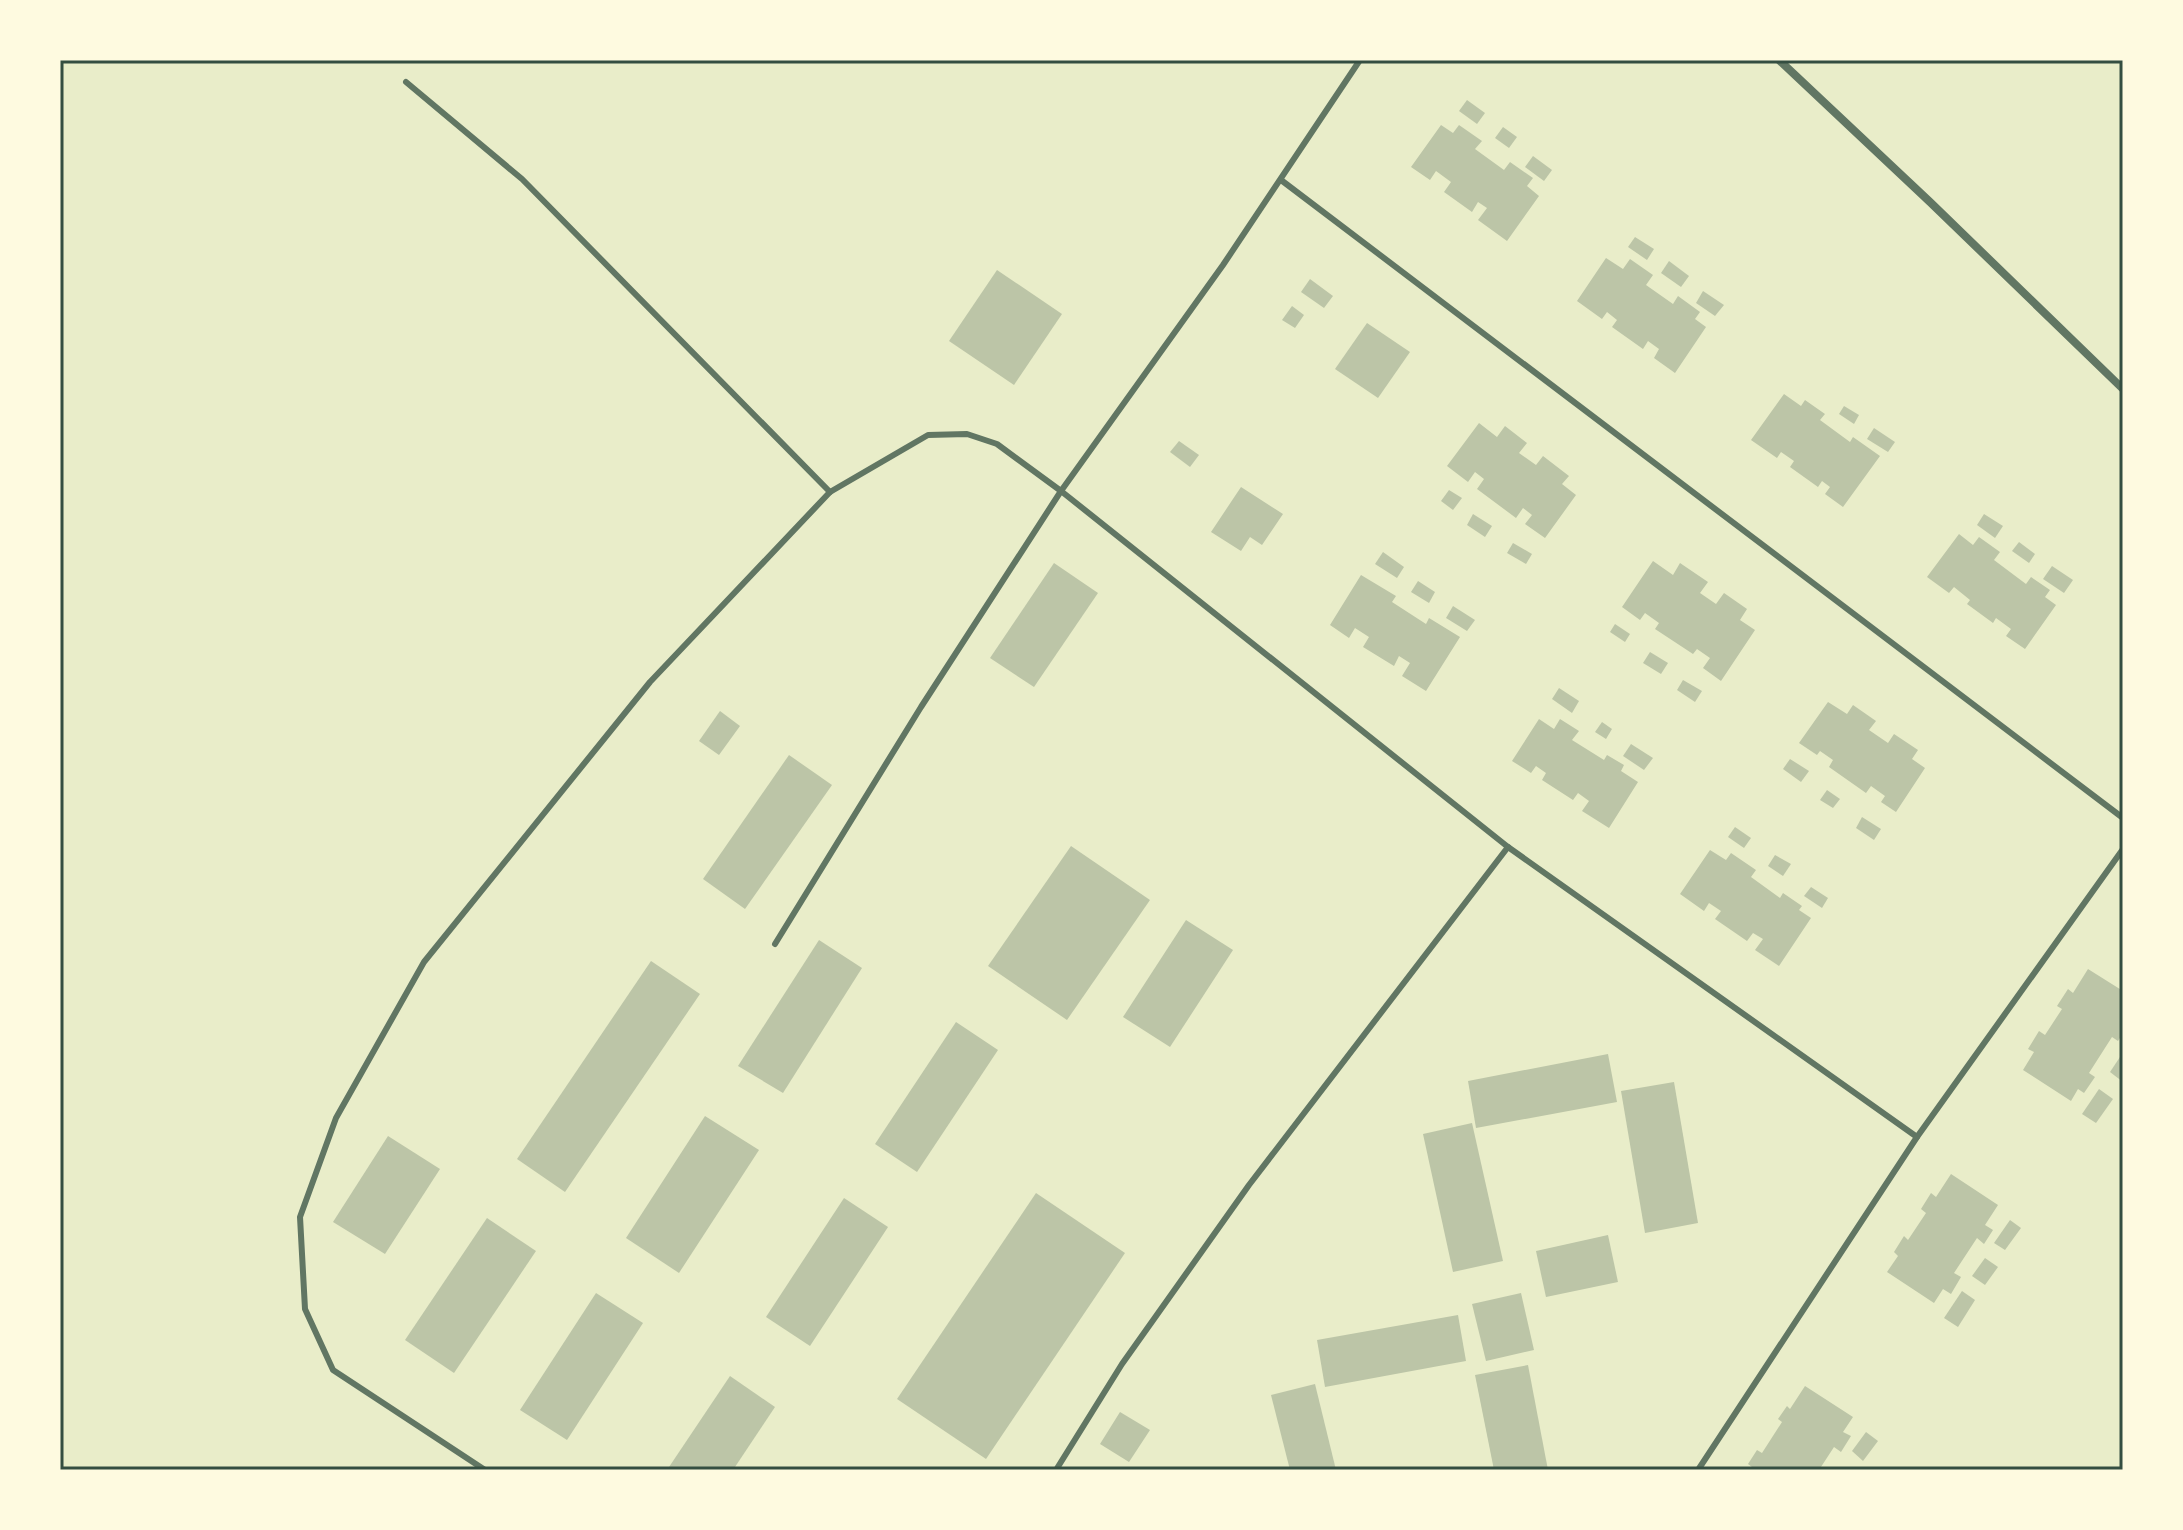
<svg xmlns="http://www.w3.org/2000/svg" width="2183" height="1530" viewBox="0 0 2183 1530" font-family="'Fira Sans',sans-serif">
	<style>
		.building { fill: #bcc5a7 }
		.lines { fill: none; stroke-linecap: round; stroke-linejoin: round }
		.service { stroke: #617663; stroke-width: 6 }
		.minor { stroke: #617663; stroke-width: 8 }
		.neatline { fill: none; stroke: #344e41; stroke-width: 3 }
	</style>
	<rect width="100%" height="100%" fill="#e9edc9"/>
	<g class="building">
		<path d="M1467,100L1485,113L1477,124L1459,111Z"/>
		<path d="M1441,125L1453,133L1459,125L1482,141L1475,149L1504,170L1510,162L1533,178L1527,186L1539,196L1507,241L1478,220L1487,208L1478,202L1472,212L1444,192L1451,182L1436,171L1430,180L1411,167Z"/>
		<path d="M1503,127L1517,137L1509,148L1495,138Z"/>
		<path d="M1533,156L1552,170L1544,181L1525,167Z"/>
		<path d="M1635,237L1654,249L1647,260L1628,247Z"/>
		<path d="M1606,258L1623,269L1630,259L1653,275L1646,285L1673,304L1678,296L1700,312L1695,319L1706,327L1675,373L1654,358L1659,349L1648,341L1643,349L1612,327L1617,320L1607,312L1602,319L1577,301Z"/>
		<path d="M1669,261L1689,276L1681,287L1661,273Z"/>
		<path d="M997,270L1062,314L1014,385L949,341Z"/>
		<path d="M1310,279L1333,296L1324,308L1301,292Z"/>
		<path d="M1703,291L1724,305L1715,316L1696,303Z"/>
		<path d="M1292,306L1304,315L1295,328L1282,320Z"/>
		<path d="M1367,323L1410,352L1378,398L1335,369Z"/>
		<path d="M1784,394L1801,406L1805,400L1825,414L1820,420L1850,442L1853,437L1880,456L1843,507L1825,494L1830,487L1822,481L1818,487L1790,467L1794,461L1781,452L1777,458L1751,440Z"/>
		<path d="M1844,406L1859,415L1854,424L1839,414Z"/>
		<path d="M1479,423L1497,437L1505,426L1527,443L1519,453L1536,465L1543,456L1569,476L1562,484L1576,495L1545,538L1525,524L1532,515L1523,508L1516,518L1477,489L1484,479L1475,472L1468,482L1447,466Z"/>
		<path d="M1874,428L1895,442L1888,452L1867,439Z"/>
		<path d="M1179,441L1199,455L1190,467L1170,452Z"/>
		<path d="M1241,487L1283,514L1262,545L1250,537L1241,551L1211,532Z"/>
		<path d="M1449,490L1462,498L1453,510L1441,501Z"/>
		<path d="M1473,514L1492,526L1485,537L1467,525Z"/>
		<path d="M1984,514L2003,526L1995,538L1977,525Z"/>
		<path d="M1959,534L1973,545L1979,537L2000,552L1994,560L2026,584L2031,577L2050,590L2045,597L2056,605L2025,649L2006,636L2011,629L1996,618L1993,623L1967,604L1970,600L1954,587L1949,593L1927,577Z"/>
		<path d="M2019,542L2035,554L2029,563L2012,551Z"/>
		<path d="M1513,543L1532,554L1526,564L1507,553Z"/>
		<path d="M1383,552L1404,567L1397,578L1375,564Z"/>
		<path d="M1653,561L1673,575L1680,563L1708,582L1700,593L1716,604L1724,593L1747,609L1740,620L1755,630L1721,681L1703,668L1710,658L1697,649L1693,654L1655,629L1659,623L1645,613L1640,620L1622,607Z"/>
		<path d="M1054,563L1098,593L1034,687L990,658Z"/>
		<path d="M2052,566L2073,580L2064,593L2043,579Z"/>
		<path d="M1361,575L1396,596L1392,602L1426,624L1429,618L1460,637L1426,691L1402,676L1410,663L1399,656L1394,666L1363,647L1369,637L1355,628L1349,638L1330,625Z"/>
		<path d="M1418,581L1435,592L1429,603L1411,592Z"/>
		<path d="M1453,606L1475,620L1467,631L1446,618Z"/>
		<path d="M1615,624L1630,634L1625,642L1610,632Z"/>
		<path d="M1650,652L1668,663L1661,674L1643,663Z"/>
		<path d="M1683,680L1702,691L1695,702L1677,690Z"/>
		<path d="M1559,688L1579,701L1572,713L1552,699Z"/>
		<path d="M1828,702L1847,714L1853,705L1876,721L1869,730L1888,743L1894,734L1918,750L1912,759L1925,768L1896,812L1881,802L1885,796L1871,786L1866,793L1829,767L1833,760L1820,751L1817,755L1799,743Z"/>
		<path d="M720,711L740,726L719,755L699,741Z"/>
		<path d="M1539,719L1554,729L1560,719L1579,731L1572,740L1604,760L1607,755L1624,765L1621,771L1638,782L1609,828L1582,811L1589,801L1578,793L1573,800L1542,780L1546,773L1536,766L1531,773L1512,761Z"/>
		<path d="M1602,722L1612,729L1606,739L1595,732Z"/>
		<path d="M1631,744L1653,758L1644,770L1623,756Z"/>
		<path d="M789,755L832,785L745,909L703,879Z"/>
		<path d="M1790,759L1809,771L1801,782L1783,769Z"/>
		<path d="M1827,790L1840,799L1833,808L1820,800Z"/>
		<path d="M1862,817L1881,829L1874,840L1856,828Z"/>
		<path d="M1735,827L1751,838L1744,848L1728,837Z"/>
		<path d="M1071,846L1150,900L1067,1020L988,966Z"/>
		<path d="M1710,850L1726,860L1731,853L1756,870L1751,877L1780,898L1783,893L1802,906L1799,910L1811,918L1779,966L1755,950L1763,939L1753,933L1747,941L1715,919L1721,911L1709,903L1704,911L1680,894Z"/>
		<path d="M1775,855L1791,864L1783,876L1768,866Z"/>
		<path d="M1811,887L1828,898L1822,908L1804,896Z"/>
		<path d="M1186,920L1233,950L1170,1047L1123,1017Z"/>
		<path d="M819,940L862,968L783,1093L738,1066Z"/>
		<path d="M651,961L700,994L565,1192L517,1159Z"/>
		<path d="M2088,969L2123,991V1033L2118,1041L2112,1037L2089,1073L2095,1077L2084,1093L2078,1089L2071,1101L2023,1070L2034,1052L2028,1049L2039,1031L2045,1035L2062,1009L2057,1006L2068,989L2073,993Z"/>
		<path d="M956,1022L998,1050L917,1172L875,1144Z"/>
		<path d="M1608,1054L1617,1102L1476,1128L1468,1081Z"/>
		<path d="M2120,1057L2123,1059V1082L2110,1072Z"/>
		<path d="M1674,1082L1698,1223L1645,1233L1621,1091Z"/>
		<path d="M2099,1089L2113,1099L2096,1123L2082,1114Z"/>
		<path d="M705,1116L759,1150L679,1273L626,1238Z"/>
		<path d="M1472,1123L1503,1261L1453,1272L1423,1134Z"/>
		<path d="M388,1136L440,1169L385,1254L333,1222Z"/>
		<path d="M1951,1174L1998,1205L1985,1225L1993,1230L1984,1244L1977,1238L1954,1273L1961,1277L1951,1294L1943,1289L1934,1303L1887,1272L1898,1256L1894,1252L1904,1236L1908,1240L1926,1213L1921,1209L1931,1193L1936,1197Z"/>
		<path d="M1036,1193L1125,1253L986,1459L897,1399Z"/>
		<path d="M844,1198L888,1227L810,1346L766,1317Z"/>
		<path d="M487,1218L536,1251L454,1373L405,1340Z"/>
		<path d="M2010,1220L2021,1228L2005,1250L1994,1243Z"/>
		<path d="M1608,1235L1618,1282L1546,1297L1536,1251Z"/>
		<path d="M1985,1258L1998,1267L1985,1285L1972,1276Z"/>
		<path d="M1962,1291L1975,1300L1958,1327L1944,1318Z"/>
		<path d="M596,1293L643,1323L567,1440L520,1410Z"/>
		<path d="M1521,1293L1534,1350L1486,1361L1472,1304Z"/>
		<path d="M1458,1315L1466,1361L1325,1387L1317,1340Z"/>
		<path d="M1528,1365L1548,1470H1494L1475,1375Z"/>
		<path d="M730,1376L775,1407L733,1470H667Z"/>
		<path d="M1315,1384L1336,1470H1290L1271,1395Z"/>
		<path d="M1805,1386L1853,1417L1843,1432L1851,1436L1841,1452L1834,1447L1819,1470H1750L1752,1467L1748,1464L1757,1450L1762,1453L1782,1422L1778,1419L1787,1406L1790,1409Z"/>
		<path d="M1120,1412L1150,1430L1129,1462L1100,1444Z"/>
		<path d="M1866,1432L1878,1441L1863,1461L1852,1451Z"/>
	</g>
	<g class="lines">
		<g class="service">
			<path d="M406,82L522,179L830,492"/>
			<path d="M1281,180L2123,818"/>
			<path d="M775,944L921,707L1061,491L1223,265L1360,60"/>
			<path d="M485,1470L333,1370L305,1309L300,1217L336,1118L424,962L650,682L830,492L928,435L967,434L997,444L1061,491L1508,847L1917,1137"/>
			<path d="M1056,1470L1122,1364L1249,1185L1508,847"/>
			<path d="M1698,1470L1917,1137L2123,849"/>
		</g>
		<path class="minor" d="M1779,60L1930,202L2123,389"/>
	</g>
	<rect width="2183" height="1530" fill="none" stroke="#fefae0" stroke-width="124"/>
	<rect x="62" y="62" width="2059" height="1406" class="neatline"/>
</svg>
